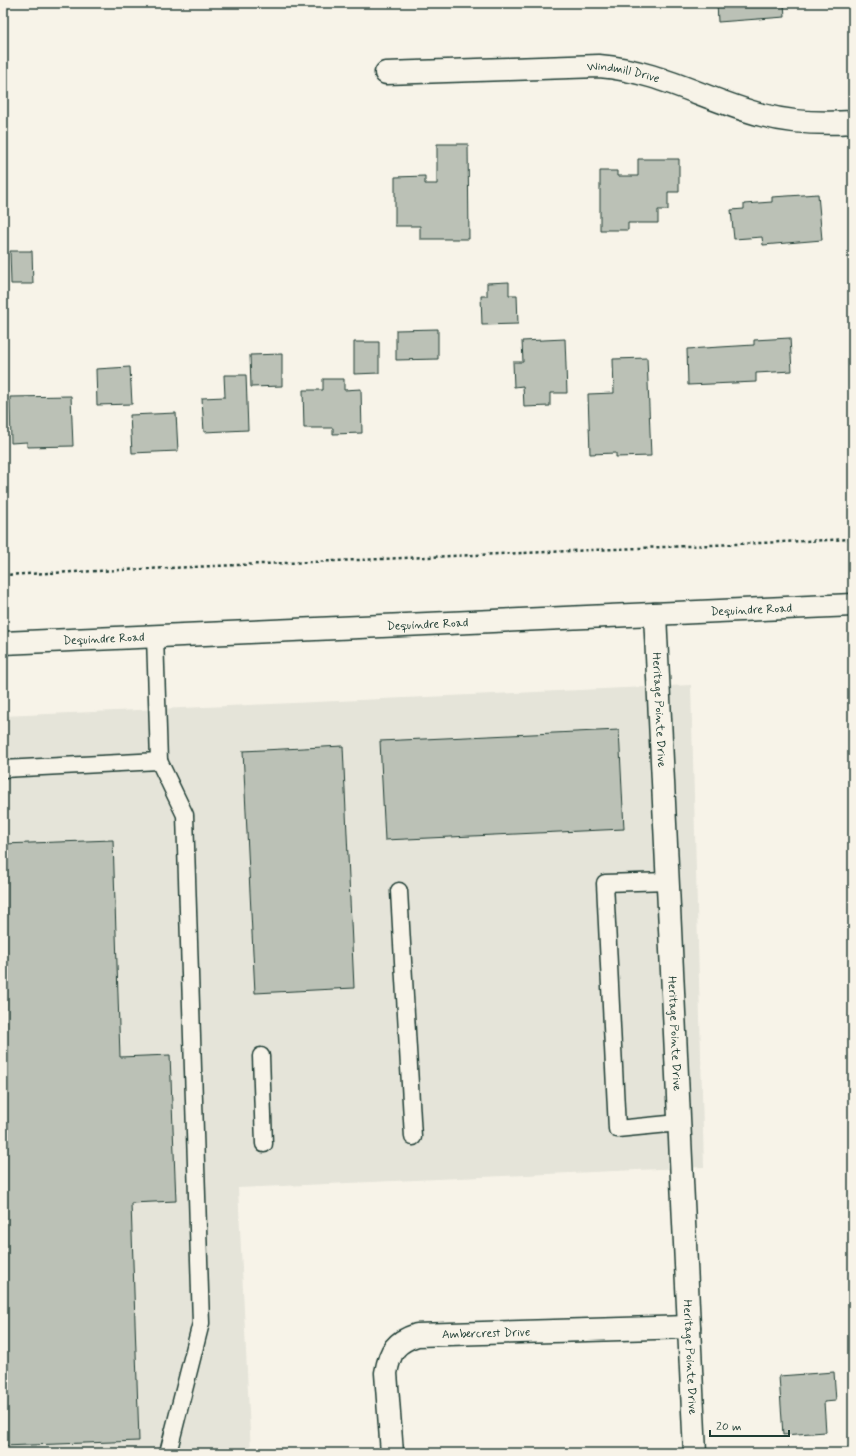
<svg xmlns="http://www.w3.org/2000/svg" width="856" height="1456" viewBox="0 0 856 1456" font-family="Mynerve,sans-serif">
	<style>
		.built { fill: #e5e4d9 }
		.building { fill: #bbc1b6; stroke: #1f3d34 }
		.lines { fill: none; stroke-linecap: round; stroke-linejoin: round }
		.service-casing { stroke: #1f3d34; stroke-width: 19 }
		.minor-casing { stroke: #1f3d34; stroke-width: 25 }
		.secondary-casing { stroke: #1f3d34; stroke-width: 25 }
		.path { stroke: #1f3d34; stroke-width: 2.5; stroke-dasharray: 3 3; stroke-linecap: butt }
		.service { stroke: #f7f3e8; stroke-width: 16 }
		.minor { stroke: #f7f3e8; stroke-width: 22 }
		.secondary { stroke: #f7f3e8; stroke-width: 22 }
		.labels { text-anchor: middle; stroke-width: 4; stroke-linejoin: round; paint-order: stroke }
		.street-label { font-size: 12px; fill: #1f3d34; stroke: #f7f3e8 }
	</style>
	<rect width="100%" height="100%" fill="#f7f3e8"/>
	<filter id="ink" filterUnits="userSpaceOnUse"><feTurbulence type="fractalNoise" baseFrequency=".025" numOctaves="2"/><feDisplacementMap in="SourceGraphic" scale="8" xChannelSelector="R" yChannelSelector="G"/><feConvolveMatrix kernelMatrix="1 2 1 2 8 2 1 2 1" color-interpolation-filters="sRGB"/></filter>
	<g filter="url(#ink)">
		<path class="built" d="M691,685L704,1167L238,1188L251,1453H3V716Z"/>
		<g class="building">
			<path d="M717,3H784L785,17L718,22Z"/>
			<path d="M437,144H468L469,239H420V226H395V177L425,176V184H437Z"/>
			<path d="M638,159H679V192H668V210H658V223H628V230H600V171H617V176H638Z"/>
			<path d="M818,194L822,240L763,245L762,237L734,239L731,210L744,209V204L772,202V197Z"/>
			<path d="M10,251H32L33,284H11Z"/>
			<path d="M509,282V295H517L518,324L482,325L481,296H487V283Z"/>
			<path d="M438,329V359L396,360V330Z"/>
			<path d="M790,338L792,371L756,373V382L688,385L687,349L754,345V340Z"/>
			<path d="M565,339L567,393H550V406L524,407L523,386L514,387L513,362H523L522,341Z"/>
			<path d="M354,342H379V373L354,374Z"/>
			<path d="M282,354V386L251,387L250,355Z"/>
			<path d="M647,358L651,456L616,457V453L590,454L588,394L614,393L613,359Z"/>
			<path d="M130,367L132,404L97,405L96,369Z"/>
			<path d="M224,375H246L248,430L204,432L202,398L225,397Z"/>
			<path d="M323,379H344V390L361,389L362,433L333,434V428H304L303,390H323Z"/>
			<path d="M71,396L73,446L27,447V442L11,443L10,397Z"/>
			<path d="M176,413L178,451L132,453L130,415Z"/>
			<path d="M619,730L624,829L385,840L380,741Z"/>
			<path d="M343,746L354,988L255,993L243,751Z"/>
			<path d="M113,840L120,1057L170,1055L176,1201L131,1203L139,1441L3,1446V844Z"/>
			<path d="M834,1372L836,1401L824,1402L826,1432L783,1435L779,1376Z"/>
		</g>
		<g class="lines">
			<g class="service-casing">
				<g id="service">
					<path d="M159,761L185,815L201,1323L168,1453"/>
					<path d="M3,769L159,761L155,636"/>
					<path d="M668,881L605,883L617,1129L679,1123"/>
					<path d="M399,891L413,1137"/>
					<path d="M261,1056L264,1144"/>
				</g>
			</g>
			<g class="minor-casing">
				<g id="minor">
					<path id="s1" d="M386,73L599,66C660,71 705,100 762,115C792,123 822,124 853,122"/>
					<path id="s2" d="M655,614L695,1453"/>
					<path id="s3" d="M392,1453L386,1373C390,1351 395,1342 417,1335L689,1327"/>
				</g>
			</g>
			<g class="secondary-casing">
				<g id="secondary">
					<path id="s4" d="M3,643L853,605"/>
				</g>
			</g>
			<path class="path" d="M3,575L853,539"/>
			<use href="#service" class="service"/>
			<use href="#minor" class="minor"/>
			<use href="#secondary" class="secondary"/>
		</g>
	</g>
	<g class="labels">
		<g class="street-label">
			<text dy="4" stroke="none"><textPath href="#s1" startOffset="238">Windmill Drive</textPath></text>
			<text dy="4" stroke="none"><textPath href="#s4" startOffset="749">Dequindre Road</textPath></text>
			<text dy="4" stroke="none"><textPath href="#s4" startOffset="425">Dequindre Road</textPath></text>
			<text dy="4" stroke="none"><textPath href="#s4" startOffset="101">Dequindre Road</textPath></text>
			<text dy="4" stroke="none"><textPath href="#s2" startOffset="96">Heritage Pointe Drive</textPath></text>
			<text dy="4" stroke="none"><textPath href="#s2" startOffset="420">Heritage Pointe Drive</textPath></text>
			<text dy="4" stroke="none"><textPath href="#s3" startOffset="202">Ambercrest Drive</textPath></text>
			<text dy="4" stroke="none"><textPath href="#s2" startOffset="744">Heritage Pointe Drive</textPath></text>
		</g>
	</g>
	<rect width="856" height="1456" fill="none" stroke="#f7f3e8" stroke-width="16"/>
	<rect x="8" y="8" width="840" height="1440" fill="none" stroke="#1f3d34" stroke-width="1.5" filter="url(#ink)"/>
	<path d="M710 1430v6h79v-6" fill="none" stroke="#1f3d34" stroke-width="2"/>
	<text x="716" y="1430" font-size="12" fill="#1f3d34" stroke="#f7f3e8" stroke-width="3" paint-order="stroke">20 m</text>
</svg>
